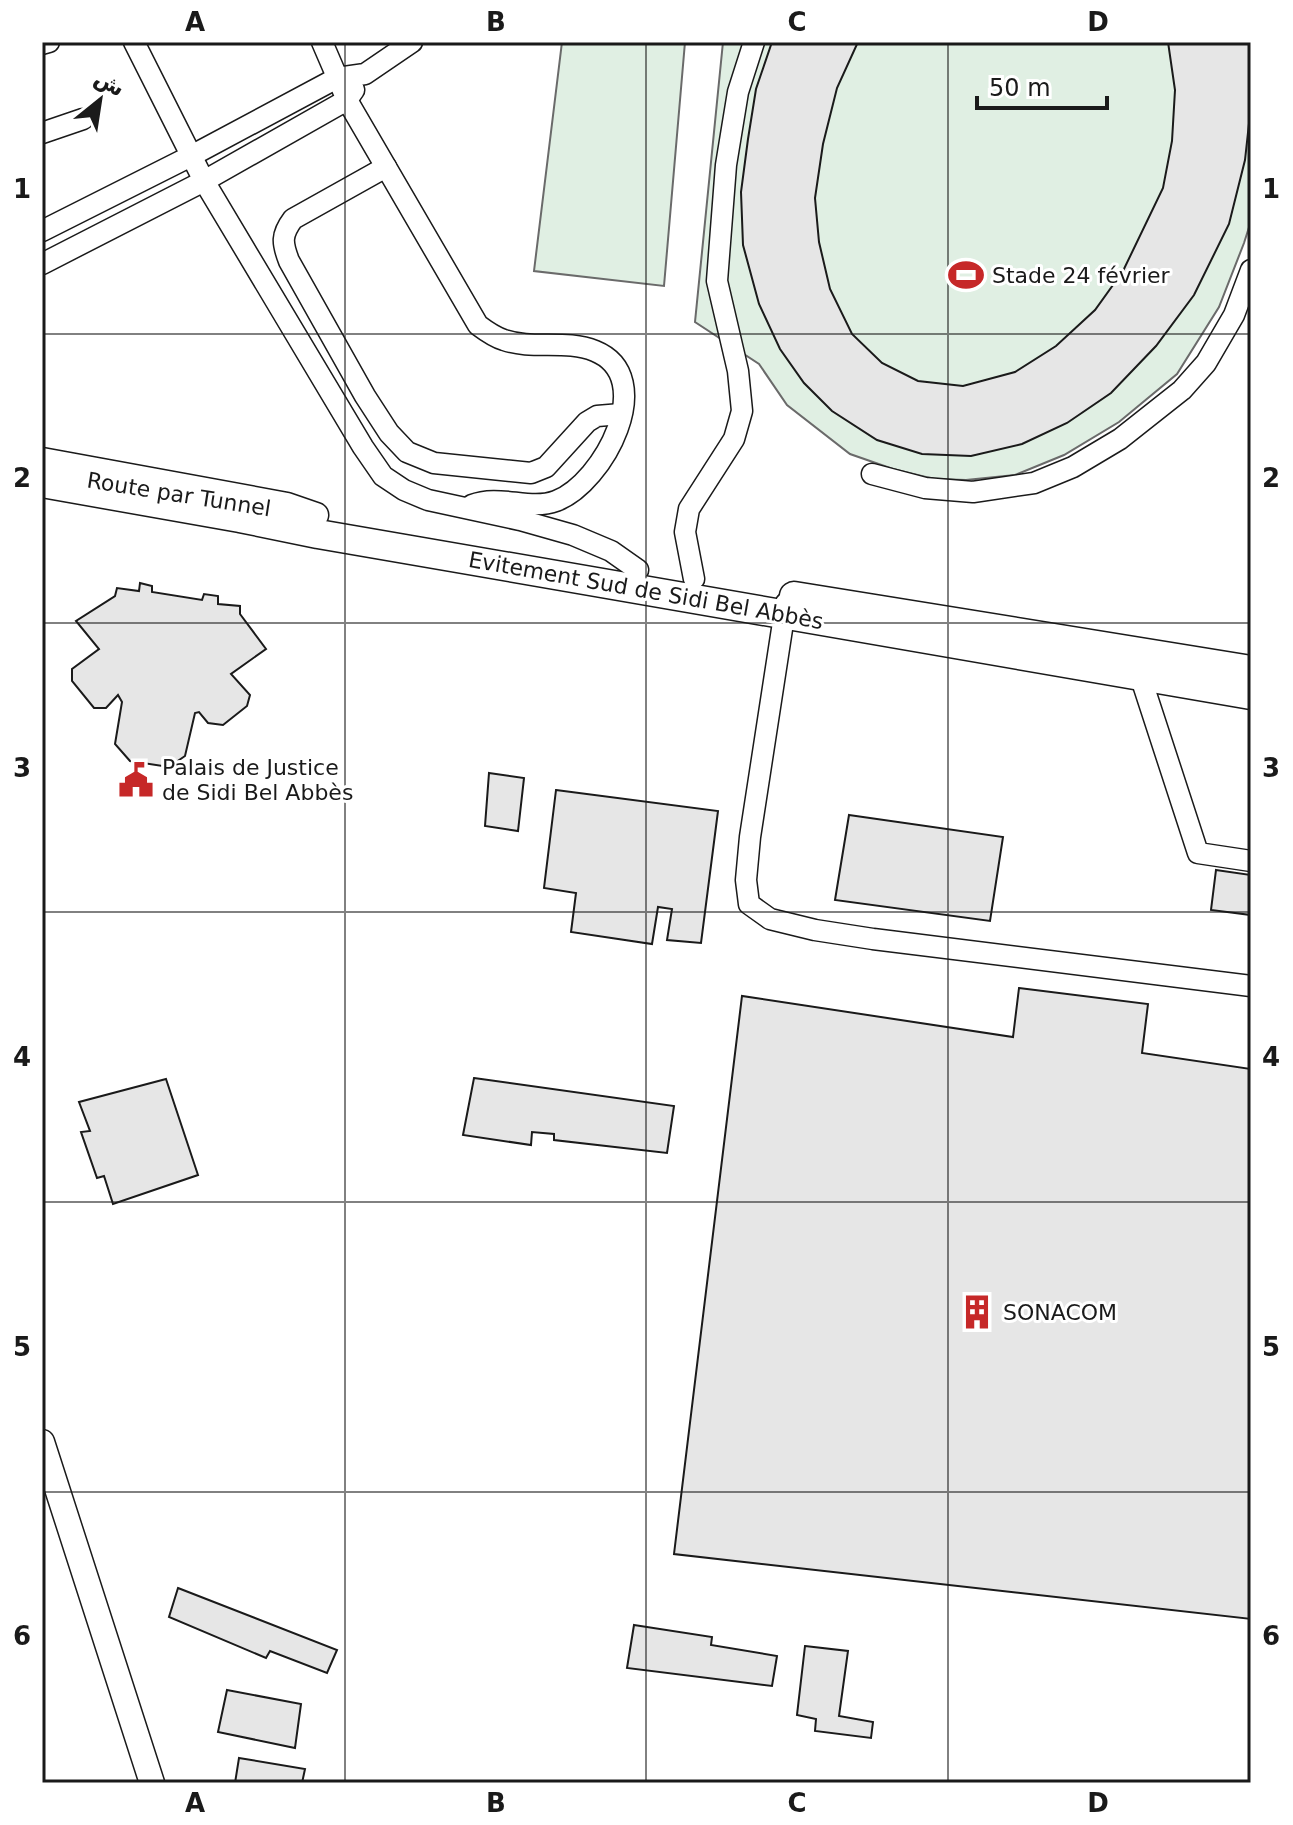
<svg xmlns="http://www.w3.org/2000/svg" width="1293" height="1825" viewBox="0 0 1293 1825" font-family="'DejaVu Sans','Noto Naskh Arabic',sans-serif">
	<style>
		.green { fill: #e0efe3; stroke: #6a6a6a; stroke-width: 2 }
		.building { fill: #e6e6e6; stroke: #1a1a1a; stroke-width: 2 }
		.lines { fill: none; stroke-linecap: round; stroke-linejoin: round }
		.minor-casing { stroke: #1a1a1a; stroke-width: 23 }
		.major-casing { stroke: #1a1a1a; stroke-width: 27 }
		.highway-casing { stroke: #1a1a1a; stroke-width: 31 }
		.minor { stroke: #fff; stroke-width: 20 }
		.major { stroke: #fff; stroke-width: 24 }
		.highway { stroke: #fff; stroke-width: 28 }
		.grid { fill: none; stroke: #1a1a1a; stroke-width: 2; stroke-opacity: 0.55 }
		.labels { text-anchor: middle; stroke-width: 6; stroke-linejoin: round; paint-order: stroke }
		.poi-label { font-size: 22px; fill: #1a1a1a; stroke: #fff; text-anchor: start }
		.street-label { font-size: 22px; fill: #1a1a1a; stroke: #fff }
		.neatline { fill: none; stroke: #1a1a1a; stroke-width: 3 }
		.grid-label { font-size: 26px; text-anchor: middle; font-weight: bold; fill: #1a1a1a }
	</style>
	<rect width="100%" height="100%" fill="#fff"/>
	<g class="green">
		<path d="M562,42H685L664,286L534,271Z"/>
		<path d="M723,42H1251V221L1244,243L1219,307L1177,374L1119,422L1064,455L1015,475L966,480L934,479L893,469L850,454L787,405L759,364L695,322Z"/>
	</g>
	<g class="building">
		<path d="M772,42H858L837,88L823,144L815,198L819,242L830,289L852,334L882,363L918,381L963,386L1015,372L1056,346L1095,310L1123,271L1163,188L1172,141L1175,90L1168,42H1249L1251,105L1245,160L1229,224L1194,295L1156,346L1111,393L1067,423L1022,444L971,456L922,454L877,440L832,411L804,383L780,349L759,304L743,245L741,192L748,139L756,89Z"/>
		<path d="M140,583L152,586V592L202,600L204,594L218,596V604L240,606V614L266,649L231,674L250,695L247,706L223,725L208,723L199,712L195,713L185,756L169,767L130,761L115,744L122,702L118,695L106,708H94L72,681V669L99,649L76,621L115,596L117,588L139,591Z"/>
		<path d="M489,773L524,778L518,831L485,826Z"/>
		<path d="M556,790L718,811L701,943L667,940L672,909L658,907L652,944L571,932L576,893L544,888Z"/>
		<path d="M849,815L1003,837L990,921L835,900Z"/>
		<path d="M1216,870L1251,875V915L1211,910Z"/>
		<path d="M1019,988L1148,1004L1142,1053L1251,1069V1619L674,1554L742,996L1013,1037Z"/>
		<path d="M474,1078L674,1106L667,1153L554,1140V1134L532,1132L531,1145L463,1135Z"/>
		<path d="M166,1079L198,1175L113,1204L104,1176L97,1178L81,1132L90,1131L79,1102Z"/>
		<path d="M178,1588L337,1650L327,1673L270,1651L266,1658L169,1617Z"/>
		<path d="M634,1625L712,1637L711,1645L777,1656L772,1686L627,1668Z"/>
		<path d="M805,1646L848,1651L839,1716L873,1722L871,1738L815,1731L816,1719L797,1715Z"/>
		<path d="M227,1690L301,1704L295,1748L218,1732Z"/>
		<path d="M239,1758L305,1769L302,1783H235Z"/>
	</g>
	<g class="lines">
		<g class="minor-casing">
			<g id="minor">
				<path d="M134,42L204,181L363,447L383,476L404,490L428,500L520,520L573,535L611,551L638,570"/>
				<path d="M322,42L347,100L478,325C486,331 494,337 504,340C533,350 566,339 595,351C659,377 604,483 556,501C529,511 500,494 472,505"/>
				<path d="M42,44L49,42"/>
				<path d="M42,133L83,119"/>
				<path d="M386,167L293,219C281,235 282,243 289,261L365,396L389,433L407,452L434,463L531,473L546,467L587,422L597,416L621,414"/>
				<path d="M42,231L191,156L337,78L365,74L412,42"/>
				<path d="M42,264L204,181L347,100L354,90"/>
				<path d="M872,474L925,488L973,492L1034,483L1073,467L1120,439L1182,390L1206,363L1234,315L1251,270"/>
				<path d="M694,579L685,532L689,509L734,439L742,411L738,371L717,281L726,165L738,92L754,42"/>
				<path d="M786,603L750,837L746,880L749,904L770,919L815,930L873,939L1251,986"/>
				<path d="M1137,666L1198,853L1251,861"/>
			</g>
		</g>
		<g class="major-casing">
			<g id="major">
				<path d="M42,460L287,505L316,515"/>
				<path d="M42,1442L152,1783"/>
			</g>
		</g>
		<g class="highway-casing">
			<g id="highway">
				<path d="M42,483L240,518L318,534L1251,695"/>
				<path d="M794,596L1251,670"/>
			</g>
		</g>
		<use href="#minor" class="minor"/>
		<use href="#major" class="major"/>
		<use href="#highway" class="highway"/>
	</g>
	<path class="grid" d="M345,42V1783M646,42V1783M948,42V1783M42,334H1251M42,623H1251M42,912H1251M42,1202H1251M42,1492H1251"/>
	<defs>
		<g id="stadium-bare" transform="scale(2.76)"><path d="M0-5a6.5 5 0 1 0 0 10a6.5 5 0 1 0 0-10ZM-3.5-1.8h7v3.6h-7Z" fill="#c62828" stroke="#fff" stroke-width="2.5" paint-order="stroke"/></g>
		<g id="civic-bare" transform="scale(2.76)"><path d="M-.6-6.5H3V-4.5H.6V-3L4-1V1h2V6H-6V1h2V-1L-.6-3ZM-1.2 2.5V6h2.4V2.5Z" fill="#c62828" stroke="#fff" stroke-width="2.5" paint-order="stroke"/></g>
		<g id="building-bare" transform="scale(2.76)"><path d="M-4-6H4V6H1V3H-1V6H-4ZM-2.5-4.3h1.7v1.8h-1.7ZM.8-4.3h1.7v1.8H.8ZM-2.5-1h1.7V.8h-1.7ZM.8-1h1.7V.8H.8Z" fill="#c62828" stroke="#fff" stroke-width="2.5" paint-order="stroke"/></g>
	</defs>
	<g fill-rule="evenodd">
		<use href="#stadium-bare" x="966" y="275"/>
		<use href="#civic-bare" x="136" y="780"/>
		<use href="#building-bare" x="977" y="1312"/>
	</g>
	<g class="labels">
		<g class="poi-label">
			<text x="992" y="283">Stade 24 février</text>
			<text x="162" y="775">Palais de Justice<tspan x="162" dy="25">de Sidi Bel Abbès</tspan></text>
			<text x="1003" y="1320">SONACOM</text>
		</g>
		<g class="street-label">
			<text transform="translate(179 494) rotate(9)" y="8">Route par Tunnel</text>
			<text transform="translate(646 590) rotate(10)" y="8">Evitement Sud de Sidi Bel Abbès</text>
		</g>
	</g>
	<rect width="1293" height="1825" fill="none" stroke="#ffffff" stroke-width="88"/>
	<g transform="translate(100 100) rotate(30)" stroke="#ffffff" stroke-width="6" paint-order="stroke">
	<path d="M0-6L14 30L0 20L-14 30Z" fill="#1a1a1a"/>
	<text y="-12" font-size="22" font-weight="bold" text-anchor="middle" fill="#1a1a1a">ش</text>
	</g>
	<path d="M977 96v12h130v-12" fill="none" stroke="#1a1a1a" stroke-width="4"/>
	<text x="989" y="96" font-size="24" fill="#1a1a1a" stroke="#ffffff" stroke-width="6" paint-order="stroke">50 m</text>
	<rect x="44" y="44" width="1205" height="1737" class="neatline"/>
	<g class="grid-label">
		<text x="195" y="31">A</text>
		<text x="496" y="31">B</text>
		<text x="797" y="31">C</text>
		<text x="1098" y="31">D</text>
		<text x="22" y="198">1</text>
		<text x="1271" y="198">1</text>
		<text x="22" y="487">2</text>
		<text x="1271" y="487">2</text>
		<text x="22" y="777">3</text>
		<text x="1271" y="777">3</text>
		<text x="22" y="1066">4</text>
		<text x="1271" y="1066">4</text>
		<text x="22" y="1356">5</text>
		<text x="1271" y="1356">5</text>
		<text x="22" y="1645">6</text>
		<text x="1271" y="1645">6</text>
		<text x="195" y="1812">A</text>
		<text x="496" y="1812">B</text>
		<text x="797" y="1812">C</text>
		<text x="1098" y="1812">D</text>
	</g>
</svg>
